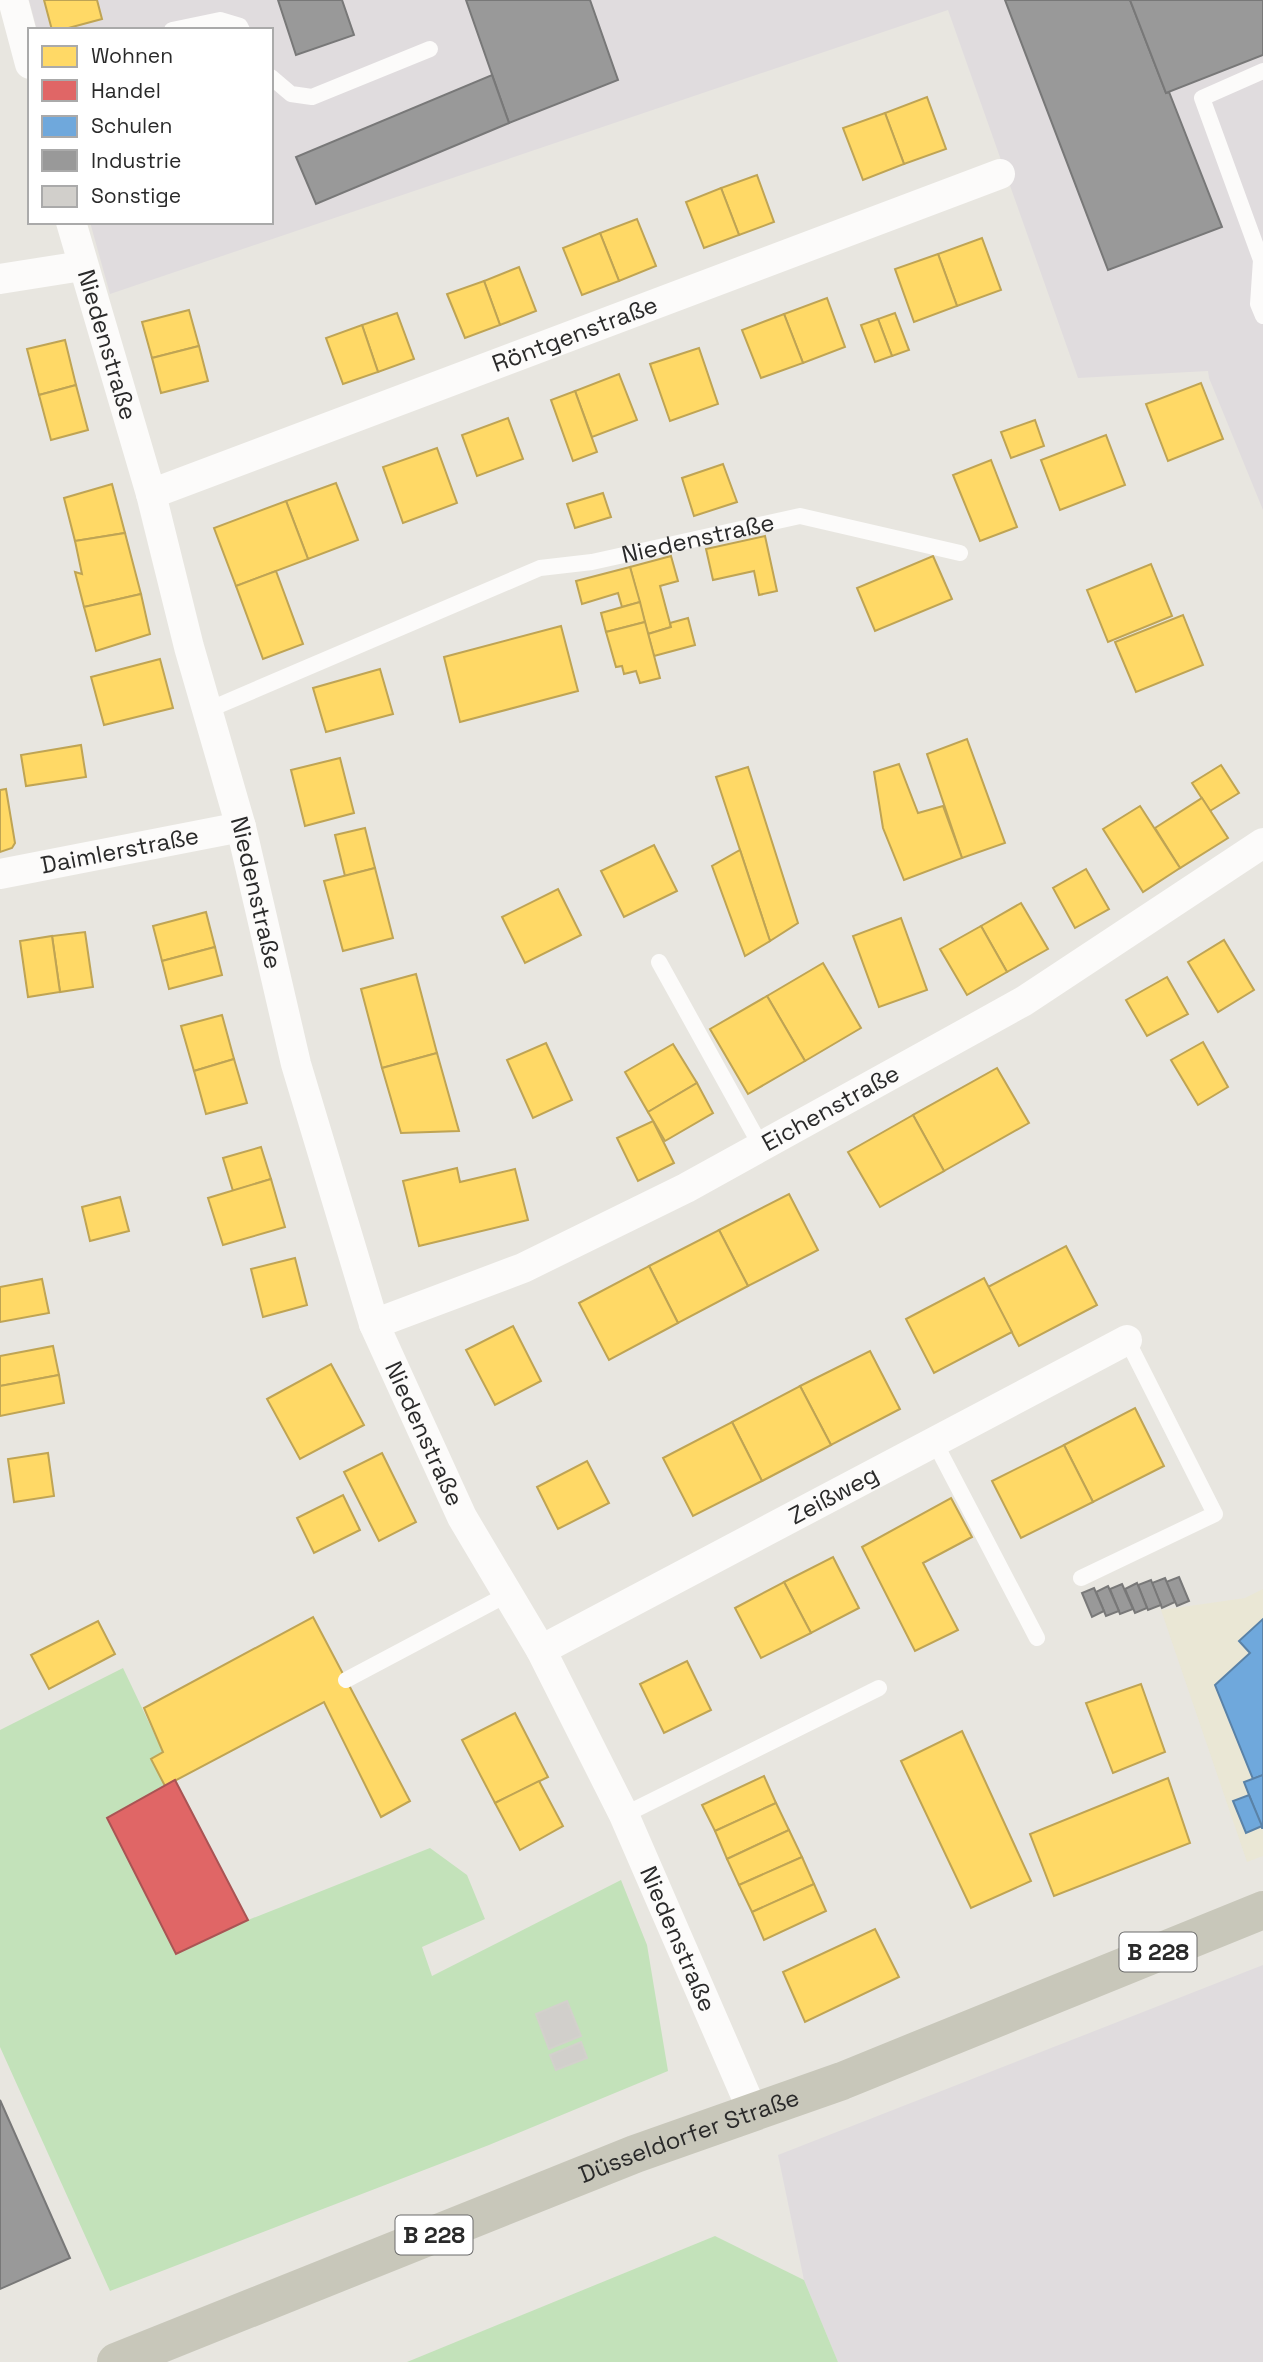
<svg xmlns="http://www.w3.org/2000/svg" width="1263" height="2362" viewBox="0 0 1263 2362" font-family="'Space Grotesk',sans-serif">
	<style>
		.industrial { fill: #e0dcde }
		.education { fill: #eae7d5 }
		.green { fill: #c3e2ba }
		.homes { fill: #ffd966; stroke: #bfa454; stroke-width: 2 }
		.shops { fill: #e06666; stroke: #a95454; stroke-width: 2 }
		.schools { fill: #6fa8dc; stroke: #5a82a7; stroke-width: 2 }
		.industry { fill: #999; stroke: #787878; stroke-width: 2 }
		.building { fill: #d1cfcb; stroke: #d3d1cc; stroke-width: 2 }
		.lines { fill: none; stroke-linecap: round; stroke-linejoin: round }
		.lane { stroke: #fcfbfa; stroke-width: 16 }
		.street { stroke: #fcfbfa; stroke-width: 30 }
		.primary { stroke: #c8c7ba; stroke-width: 38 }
		.labels { text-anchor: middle; stroke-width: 7; stroke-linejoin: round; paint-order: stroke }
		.shield { fill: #fff; stroke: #6a6a6a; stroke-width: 2 }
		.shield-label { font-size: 23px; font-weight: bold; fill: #2a2a2a }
		.street-label { font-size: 24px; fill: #2a2a2a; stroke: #fff }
	</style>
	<rect width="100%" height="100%" fill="#e8e6e0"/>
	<g class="industrial">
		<path d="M29,0H1263V510L1209,378L1208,371L1078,378L948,10L110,294L90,222H271V30H37Z"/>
		<path d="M1263,1965V2362H838L804,2280L778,2155Z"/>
	</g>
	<path class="education" d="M1263,1589V1856L1247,1862L1161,1610L1245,1598Z"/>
	<g class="green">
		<path d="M123,1668L163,1752L151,1759L165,1786L107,1818L176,1954L248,1920L430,1848L467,1875L485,1919L422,1947L432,1976L621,1880L647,1945L668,2071L489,2145L110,2291L0,2047V1730Z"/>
		<path d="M715,2236L804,2280L838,2362H407Z"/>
	</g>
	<g class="homes">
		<path d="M44,0H97L102,19L61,30H52Z"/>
		<path d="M927,97L946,149L904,164L885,113Z"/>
		<path d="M885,113L904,164L863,180L843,128Z"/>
		<path d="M757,175L774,222L739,235L721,188Z"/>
		<path d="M721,188L739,235L704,248L686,202Z"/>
		<path d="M637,219L656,266L619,281L600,233Z"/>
		<path d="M600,233L619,281L582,295L563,248Z"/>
		<path d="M982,238L1001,290L957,306L938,254Z"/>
		<path d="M938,254L957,306L914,322L895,269Z"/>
		<path d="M519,267L536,311L500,325L484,281Z"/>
		<path d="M484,281L500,325L465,338L447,294Z"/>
		<path d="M827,298L845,347L803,363L784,314Z"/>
		<path d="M189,310L199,346L152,358L142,322Z"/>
		<path d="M397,313L414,359L378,372L362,325Z"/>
		<path d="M895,313L909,350L892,356L878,319Z"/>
		<path d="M784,314L803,363L761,378L742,330Z"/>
		<path d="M878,319L892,356L875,362L861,325Z"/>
		<path d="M362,325L378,372L343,384L326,338Z"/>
		<path d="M65,340L76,385L39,395L27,349Z"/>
		<path d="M199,346L208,381L161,393L152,358Z"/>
		<path d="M699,348L718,404L670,421L650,364Z"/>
		<path d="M619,374L637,420L592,437L575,391Z"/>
		<path d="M1201,383L1223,439L1168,461L1146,404Z"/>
		<path d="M76,385L88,430L51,440L39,395Z"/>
		<path d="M575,391L597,452L573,461L551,400Z"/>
		<path d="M508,418L523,459L477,476L462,435Z"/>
		<path d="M1035,420L1044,446L1011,458L1001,432Z"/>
		<path d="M1106,435L1125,485L1060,510L1041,460Z"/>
		<path d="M437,448L457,503L403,523L383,467Z"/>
		<path d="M991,460L1017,527L980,541L953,475Z"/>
		<path d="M723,464L737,502L694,516L682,478Z"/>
		<path d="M336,483L358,540L308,559L286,501Z"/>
		<path d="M112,484L125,533L75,541L64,498Z"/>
		<path d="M603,493L611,517L575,528L567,504Z"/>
		<path d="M286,501L308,559L236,586L214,528Z"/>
		<path d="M125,533L141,594L84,607L75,572L82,574L75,541Z"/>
		<path d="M765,536L777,591L759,595L754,571L713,580L706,549Z"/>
		<path d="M671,556L678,581L660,586L671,627L648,634L630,567Z"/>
		<path d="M933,556L952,599L875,631L857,588Z"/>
		<path d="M1151,564L1172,616L1108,642L1087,590Z"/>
		<path d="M630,567L640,602L622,607L618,593L582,604L576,581Z"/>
		<path d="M276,571L303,644L263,659L236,586Z"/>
		<path d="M141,594L150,634L96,651L84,607Z"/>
		<path d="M640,602L645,622L606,632L601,613Z"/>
		<path d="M1183,615L1203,665L1136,692L1115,642Z"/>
		<path d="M688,618L695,645L654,656L648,634L671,627L670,623Z"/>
		<path d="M645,622L660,678L640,683L636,671L624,674L622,666L616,667L606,632Z"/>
		<path d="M561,626L578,691L460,722L444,657Z"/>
		<path d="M160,659L173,708L104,725L91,677Z"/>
		<path d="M380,669L393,714L326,732L313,688Z"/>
		<path d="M967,739L1005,843L962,858L927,754Z"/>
		<path d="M81,745L86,777L26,786L21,755Z"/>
		<path d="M340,758L354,813L305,826L291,770Z"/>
		<path d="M899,764L918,813L943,806L962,858L904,880L883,828L874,772Z"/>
		<path d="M1221,765L1239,793L1210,811L1192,783Z"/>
		<path d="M748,767L798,923L770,941L716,777Z"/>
		<path d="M6,789L15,843L12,848L0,852V790Z"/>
		<path d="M1202,798L1228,838L1180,868L1155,828Z"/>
		<path d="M1140,806L1180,868L1143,892L1103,829Z"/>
		<path d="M365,828L375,868L345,876L335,835Z"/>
		<path d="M654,845L677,891L624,917L601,871Z"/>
		<path d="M740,850L770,941L745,956L712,866Z"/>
		<path d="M375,868L393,938L343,951L324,881Z"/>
		<path d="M1086,869L1109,909L1075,928L1053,888Z"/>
		<path d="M558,889L581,935L525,963L502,917Z"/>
		<path d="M1021,903L1048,949L1007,972L981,926Z"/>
		<path d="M206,912L215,947L162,961L153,926Z"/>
		<path d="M901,918L927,990L879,1007L853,936Z"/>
		<path d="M981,926L1007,972L967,995L940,949Z"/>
		<path d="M85,932L93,987L60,992L52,936Z"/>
		<path d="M52,936L60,992L28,997L20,941Z"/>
		<path d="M1224,940L1254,990L1218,1012L1188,962Z"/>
		<path d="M215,947L222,975L169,989L162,961Z"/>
		<path d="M823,963L861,1028L805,1061L767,996Z"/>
		<path d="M416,974L437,1053L382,1068L361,989Z"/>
		<path d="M1167,977L1188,1014L1147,1036L1126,1000Z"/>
		<path d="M767,996L805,1061L748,1094L710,1029Z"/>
		<path d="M222,1015L234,1059L194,1071L181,1026Z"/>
		<path d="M1203,1042L1228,1087L1198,1105L1171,1060Z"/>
		<path d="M546,1043L572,1100L533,1118L507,1060Z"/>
		<path d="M673,1044L697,1083L648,1112L625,1072Z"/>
		<path d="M437,1053L459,1131L401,1133L382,1068Z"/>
		<path d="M234,1059L247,1103L206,1114L194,1071Z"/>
		<path d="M997,1068L1029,1123L944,1171L913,1115Z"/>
		<path d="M697,1083L713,1113L665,1141L648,1112Z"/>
		<path d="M913,1115L944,1171L880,1207L848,1152Z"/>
		<path d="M653,1121L674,1163L638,1181L617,1138Z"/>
		<path d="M261,1147L271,1179L233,1191L223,1158Z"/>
		<path d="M457,1168L460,1182L515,1169L528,1220L419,1246L403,1181Z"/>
		<path d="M271,1179L285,1227L223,1245L208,1198Z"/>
		<path d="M789,1194L818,1250L748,1286L719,1230Z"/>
		<path d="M120,1197L129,1231L90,1241L82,1207Z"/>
		<path d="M719,1230L748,1286L678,1323L649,1266Z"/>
		<path d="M1066,1246L1097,1305L1019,1346L988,1287Z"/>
		<path d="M295,1258L307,1305L263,1317L251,1269Z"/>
		<path d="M649,1266L678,1323L609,1360L579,1303Z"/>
		<path d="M984,1278L1012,1332L934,1373L906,1319Z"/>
		<path d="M42,1279L49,1313L0,1322V1287Z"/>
		<path d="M513,1326L541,1381L495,1405L466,1350Z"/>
		<path d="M53,1346L59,1375L0,1386V1356Z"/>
		<path d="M870,1351L900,1409L831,1445L800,1386Z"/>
		<path d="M331,1364L364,1425L300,1459L267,1399Z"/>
		<path d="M59,1375L64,1403L0,1416V1386Z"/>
		<path d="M800,1386L831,1445L762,1481L732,1422Z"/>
		<path d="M1135,1408L1164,1466L1093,1502L1064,1445Z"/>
		<path d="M732,1422L762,1481L693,1516L663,1458Z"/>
		<path d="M1064,1445L1093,1502L1021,1538L992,1481Z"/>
		<path d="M48,1453L54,1496L14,1502L8,1459Z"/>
		<path d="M382,1453L416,1522L379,1541L344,1472Z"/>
		<path d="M587,1461L609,1503L558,1529L537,1487Z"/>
		<path d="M343,1495L360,1530L314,1553L297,1518Z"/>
		<path d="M951,1498L972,1537L923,1563L958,1630L915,1651L862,1547Z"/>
		<path d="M833,1557L859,1608L811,1633L784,1582Z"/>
		<path d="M784,1582L811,1633L761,1658L735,1608Z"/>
		<path d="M313,1617L410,1801L381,1817L324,1702L165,1786L151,1759L163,1752L144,1708Z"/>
		<path d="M98,1621L115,1654L49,1689L31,1655Z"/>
		<path d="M687,1661L711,1710L664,1733L640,1684Z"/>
		<path d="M1141,1684L1165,1752L1113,1773L1086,1703Z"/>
		<path d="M515,1713L548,1777L495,1803L462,1740Z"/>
		<path d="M962,1731L1031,1881L971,1908L901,1761Z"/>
		<path d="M764,1776L776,1803L715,1831L702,1805Z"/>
		<path d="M1168,1778L1190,1843L1054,1896L1030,1834Z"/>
		<path d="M539,1781L563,1826L520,1850L495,1803Z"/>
		<path d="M776,1803L789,1830L727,1859L715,1831Z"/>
		<path d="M789,1830L802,1857L739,1885L727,1859Z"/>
		<path d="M802,1857L814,1884L752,1912L739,1885Z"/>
		<path d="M814,1884L826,1911L764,1940L752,1912Z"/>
		<path d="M875,1929L899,1977L805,2022L783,1972Z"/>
	</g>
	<path class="shops" d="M175,1780L248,1920L176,1954L107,1818Z"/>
	<g class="schools">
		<path d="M1263,1619V1775L1253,1779L1215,1685L1250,1653L1239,1641Z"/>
		<path d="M1263,1775V1828H1262L1244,1782Z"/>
		<path d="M1249,1795L1262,1826L1246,1833L1233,1801Z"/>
	</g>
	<g class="industry">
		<path d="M278,0H342L354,35L296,55Z"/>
		<path d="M466,0H590L618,80L509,123Z"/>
		<path d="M1005,0H1130L1166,93L1169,92L1222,227L1108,270Z"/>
		<path d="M1130,0H1263V55L1166,93Z"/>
		<path d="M492,75L509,123L316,204L296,157Z"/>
		<path d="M1179,1577L1189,1601L1177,1606L1166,1582Z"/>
		<path d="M1165,1578L1175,1602L1162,1608L1152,1583Z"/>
		<path d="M1151,1580L1161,1605L1148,1610L1138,1585Z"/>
		<path d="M1137,1583L1147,1608L1135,1613L1125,1589Z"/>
		<path d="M1122,1584L1133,1609L1120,1614L1110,1589Z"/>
		<path d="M1108,1586L1119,1611L1106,1616L1096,1592Z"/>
		<path d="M1094,1588L1104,1611L1092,1617L1082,1593Z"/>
		<path d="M0,2100L70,2258L0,2289Z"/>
	</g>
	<g class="building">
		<path d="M567,2001L581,2036L549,2049L536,2014Z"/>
		<path d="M581,2042L587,2058L556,2070L550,2055Z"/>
	</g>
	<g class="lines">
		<g class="lane">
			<path d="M172,30L220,20L240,26L242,30"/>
			<path d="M1263,71L1202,98L1261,260L1258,304L1263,316"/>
			<path d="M271,77L291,94L312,97L430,49"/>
			<path id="s1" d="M208,710L540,568L592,562L800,516L960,553"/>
			<path d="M659,962L761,1146"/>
			<path d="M934,1441L1037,1638"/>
			<path d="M1081,1578L1215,1514L1127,1340"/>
			<path d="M346,1680L508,1594"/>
			<path d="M624,1815L879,1688"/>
		</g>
		<g class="street">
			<path d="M13,0L30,64"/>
			<path id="s2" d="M71,222L151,494L189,647L241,827L296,1064L374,1324L462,1517L541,1650L624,1815L753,2112"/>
			<path d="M0,279L82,266"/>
			<path id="s3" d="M151,494L1000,174"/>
			<path id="s4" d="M0,874L241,827"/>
			<path id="s5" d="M374,1324L523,1268L686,1188L1024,1001L1263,843"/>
			<path id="s6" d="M541,1650L1127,1340"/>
		</g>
		<path class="primary" id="s7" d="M116,2362L635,2154L842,2081L1263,1910"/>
	</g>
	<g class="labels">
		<g class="shield">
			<rect x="1119.5" y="1932.5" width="77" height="39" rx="5"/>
			<rect x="395.5" y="2215.5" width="77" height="39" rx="5"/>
		</g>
		<g class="shield-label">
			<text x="1158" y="1960">B 228</text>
			<text x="434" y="2243">B 228</text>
		</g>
		<g class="street-label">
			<text dy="8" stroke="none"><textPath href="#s3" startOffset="453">Röntgenstraße</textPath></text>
			<text dy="8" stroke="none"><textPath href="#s2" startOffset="128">Niedenstraße</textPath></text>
			<text dy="8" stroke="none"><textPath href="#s1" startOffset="522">Niedenstraße</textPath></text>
			<text dy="8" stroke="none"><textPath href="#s4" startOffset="122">Daimlerstraße</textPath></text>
			<text dy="8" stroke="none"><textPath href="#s2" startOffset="696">Niedenstraße</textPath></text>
			<text dy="8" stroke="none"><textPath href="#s5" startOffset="506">Eichenstraße</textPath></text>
			<text dy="8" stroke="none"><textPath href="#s2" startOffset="1264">Niedenstraße</textPath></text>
			<text dy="8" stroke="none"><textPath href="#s6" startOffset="331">Zeißweg</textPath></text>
			<text dy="8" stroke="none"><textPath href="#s2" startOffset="1830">Niedenstraße</textPath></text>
			<text dy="8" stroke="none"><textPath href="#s7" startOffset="616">Düsseldorfer Straße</textPath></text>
		</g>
	</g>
	<rect x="28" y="28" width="245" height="196" fill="#ffffff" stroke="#aaaaaa" stroke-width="2"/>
	<rect x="42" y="46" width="35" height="21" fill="#ffd966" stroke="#aaaaaa" stroke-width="2"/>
	<text x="91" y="63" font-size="21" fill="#2a2a2a">Wohnen</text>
	<rect x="42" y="80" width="35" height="21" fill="#e06666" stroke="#aaaaaa" stroke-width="2"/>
	<text x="91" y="98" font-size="21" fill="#2a2a2a">Handel</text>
	<rect x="42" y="116" width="35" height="21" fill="#6fa8dc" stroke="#aaaaaa" stroke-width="2"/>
	<text x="91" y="133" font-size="21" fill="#2a2a2a">Schulen</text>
	<rect x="42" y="150" width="35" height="21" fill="#999999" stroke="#aaaaaa" stroke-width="2"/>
	<text x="91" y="168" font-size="21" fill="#2a2a2a">Industrie</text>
	<rect x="42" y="186" width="35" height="21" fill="#d1cfcb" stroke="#aaaaaa" stroke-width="2"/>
	<text x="91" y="203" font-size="21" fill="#2a2a2a">Sonstige</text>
</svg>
